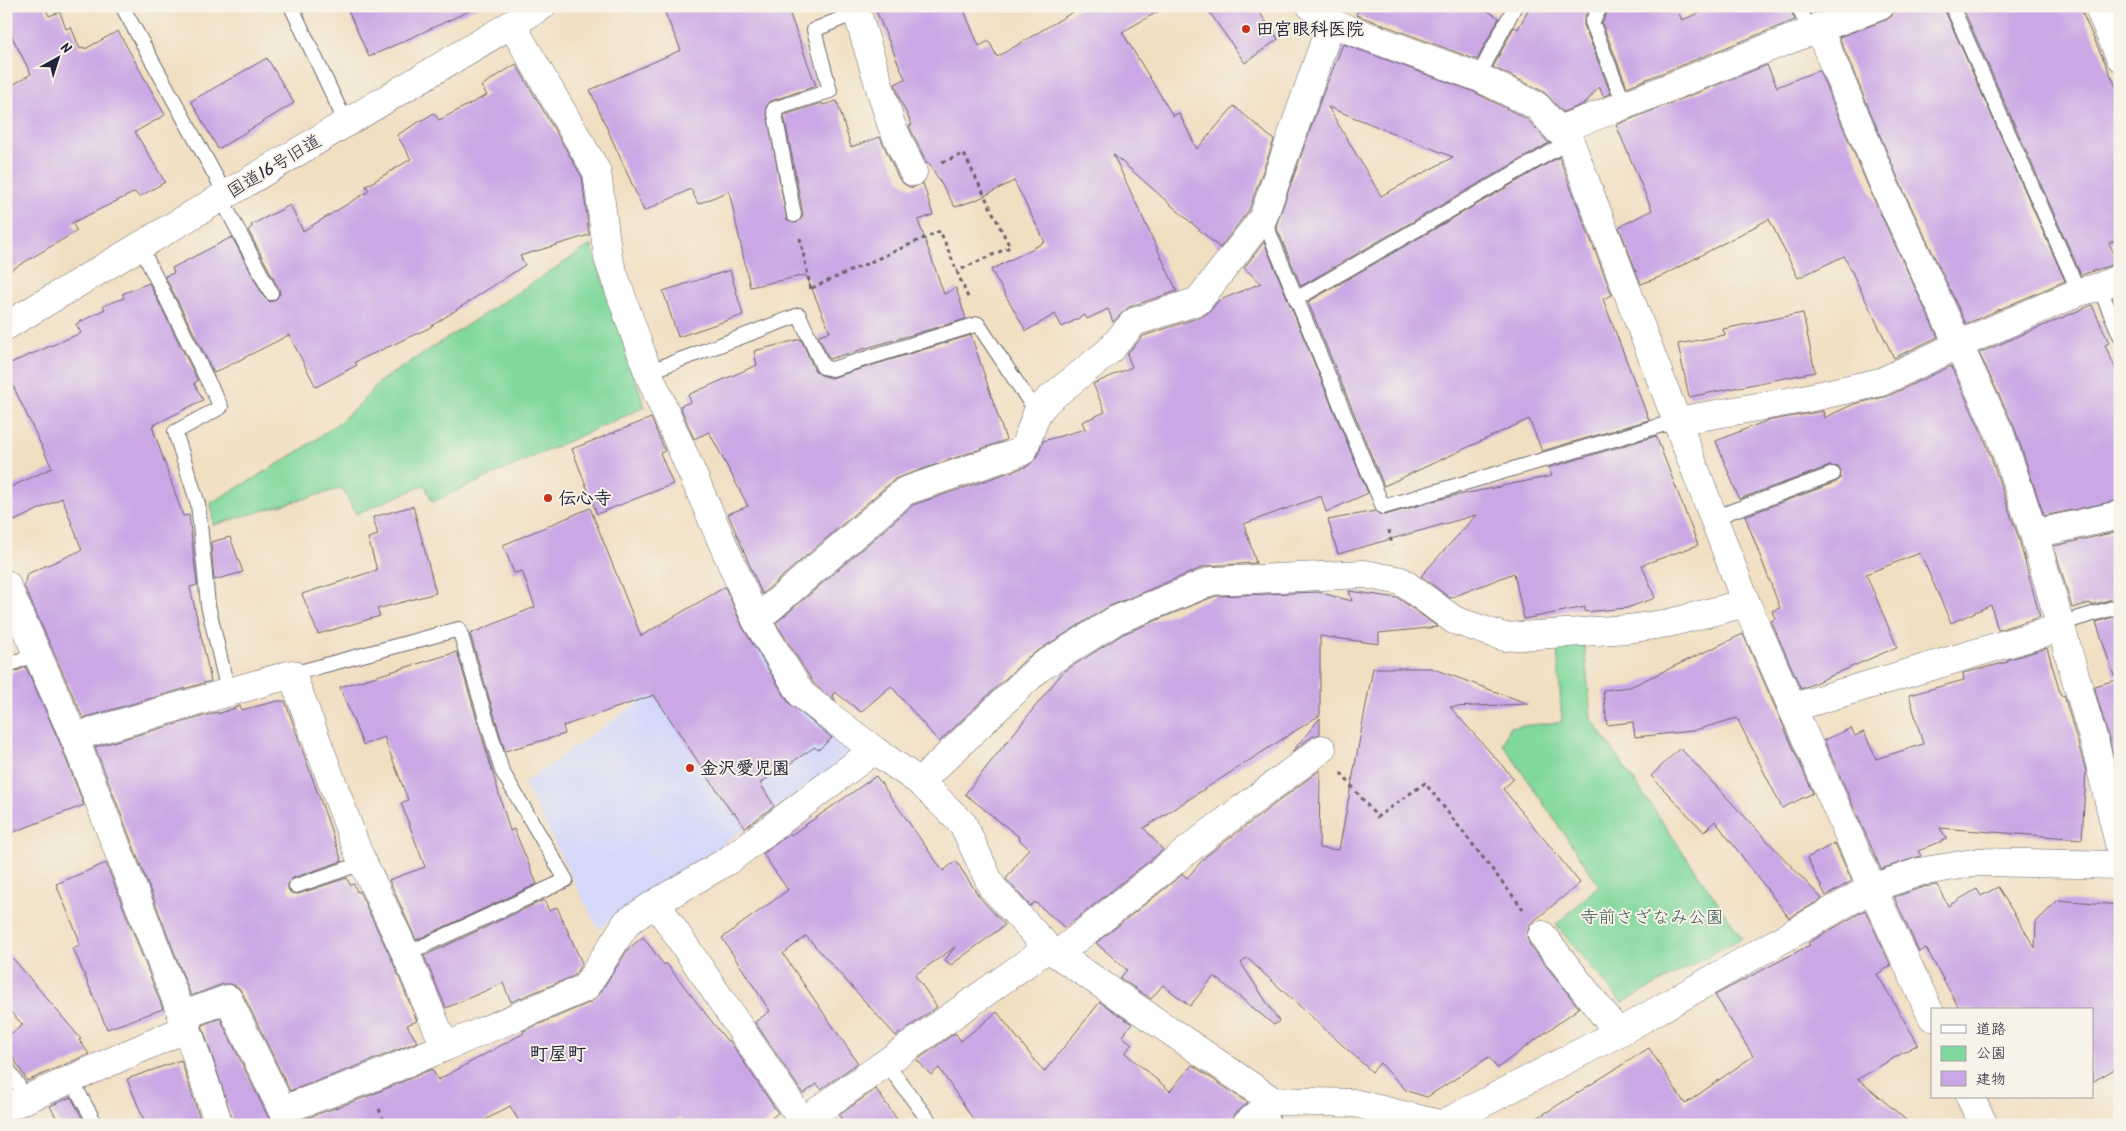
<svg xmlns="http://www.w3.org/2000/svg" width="2126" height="1131" viewBox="0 0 2126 1131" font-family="Kalam,'Klee One',sans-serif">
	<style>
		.built { fill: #d4d8f9 }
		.green { fill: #81d89d; stroke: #527d6c }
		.building { fill: #cba8e5; fill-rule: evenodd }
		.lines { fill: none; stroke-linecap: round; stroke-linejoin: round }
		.service-casing { stroke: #6a646a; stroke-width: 16 }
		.minor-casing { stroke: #6a646a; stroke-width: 29 }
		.tertiary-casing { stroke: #6a646a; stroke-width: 29 }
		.path { stroke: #6a646a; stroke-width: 3; stroke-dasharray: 4 4; stroke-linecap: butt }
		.service { stroke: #fff; stroke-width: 14 }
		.minor { stroke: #fff; stroke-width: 28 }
		.tertiary { stroke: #fff; stroke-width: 28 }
		.poi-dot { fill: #c8321e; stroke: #f7f3e8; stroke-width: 2 }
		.labels { text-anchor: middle; stroke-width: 4; stroke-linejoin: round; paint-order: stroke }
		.poi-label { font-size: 18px; font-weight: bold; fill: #22223b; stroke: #f7f3e8; text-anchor: start }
		.street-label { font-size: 18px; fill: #22223b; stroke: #f7f3e8 }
		.park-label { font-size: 18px; fill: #3e5958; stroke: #f7f3e8 }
		.neighbourhood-label { font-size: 19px; font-weight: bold; fill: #22223b; stroke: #f7f3e8 }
	</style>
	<rect width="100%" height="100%" fill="#f7f3e8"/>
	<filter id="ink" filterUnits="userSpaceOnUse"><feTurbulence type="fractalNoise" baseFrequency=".02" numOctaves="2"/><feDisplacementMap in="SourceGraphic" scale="10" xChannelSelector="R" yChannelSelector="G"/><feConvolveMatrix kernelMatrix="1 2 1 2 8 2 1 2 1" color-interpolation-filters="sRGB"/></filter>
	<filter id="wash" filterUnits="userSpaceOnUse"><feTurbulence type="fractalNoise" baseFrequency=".0096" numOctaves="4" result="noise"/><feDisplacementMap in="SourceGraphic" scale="20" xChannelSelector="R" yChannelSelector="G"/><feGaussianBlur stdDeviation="1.12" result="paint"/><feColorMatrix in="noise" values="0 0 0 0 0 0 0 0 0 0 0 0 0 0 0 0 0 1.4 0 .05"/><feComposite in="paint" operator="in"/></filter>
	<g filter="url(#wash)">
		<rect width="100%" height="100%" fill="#f1dfc2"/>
		<path class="built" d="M747,625L856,753L598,929L524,783Z"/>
		<g class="green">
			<path d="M591,245L645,407L432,502L425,485L356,514L342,488L213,525L211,503C267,470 339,434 379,382Z"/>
			<path d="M1584,642L1591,718L1742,938L1622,1003L1556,925L1599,885L1503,744L1509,727L1562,722L1557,645Z"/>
		</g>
		<g id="blocks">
			<g class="building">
				<path d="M17,6H44L49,16L60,12L66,29L71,27L80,49L84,47L85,49L118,31L165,115L135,132L165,182L139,197L135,192L72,223L77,231L6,273V89L31,74L6,25V11Z"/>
				<path d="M346,6H480L369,57Z"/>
				<path d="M662,6H787L816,86L771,101L766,107L787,220L796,223L802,218L803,214L784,115L822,103L823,105L837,101L851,147L880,137L899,179L904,184L912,188L923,183L933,215L918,220L944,294L956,288L966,319L829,359L818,335L830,332L806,275L750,287L729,191L698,204L691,189L644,211L590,90L681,50Z"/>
				<path d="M874,6H962L979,46L989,41L997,57L1083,6H1168L1122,32L1173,116L1179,113L1197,149L1234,106L1274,140L1249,210L1220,248L1113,154L1177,291L1129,307L1113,322L1108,309L1087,319L1085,315L1062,327L1055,314L1026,331L991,270L1045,242L1014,181L976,200L955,207L929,163L927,164L909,126L912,125L901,102L895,84L905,79Z"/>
				<path d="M1205,6H1255L1278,39L1245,63Z"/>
				<path d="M1360,6H1480L1499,18L1477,60L1356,15Z"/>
				<path d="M1530,6H1591L1584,18V25L1611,94L1603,96L1599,86L1586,103L1563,112L1544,92L1493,67L1514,27L1518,29Z"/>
				<path d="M1610,6H1675L1682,20L1716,6H1789L1795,20L1627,87L1602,23Z"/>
				<path d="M1895,6H1943L2065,281L1966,324L1899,181L1839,37L1886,20L1892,16Z"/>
				<path d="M1962,6H2079L2120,95V239L2109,243L2118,263L2081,275Z"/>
				<path d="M1343,44L1472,91L1527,119L1549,143L1301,286L1276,226L1322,96ZM1328,107L1453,157L1381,196Z"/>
				<path d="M267,58L294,103L218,149L191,101Z"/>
				<path d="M516,64L582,177L589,235L520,256L525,265L427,329L355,362L357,365L316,387L289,335L214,373L165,276L174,273L172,268L232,237L264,297L270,302L275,300L280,294L279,289L248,230L252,227L251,225L290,205L303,231L369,191L366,186L411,159L397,135L434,113L439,120L487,95L481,86Z"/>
				<path d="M1767,65L1777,87L1819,70L1871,193L1938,337L1894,358L1844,256L1798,278L1769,219L1662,276L1641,284L1619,227L1652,210L1616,125Z"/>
				<path d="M1559,157L1612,295L1603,299L1649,420L1542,451L1529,419L1384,486L1308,302Z"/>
				<path d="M1264,242L1368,493L1326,512L1321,496L1244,524L1256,563L1206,566L1108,607L1028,657L939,742L891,686L861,712L835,692L832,695L836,702L814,684L776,623L913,505L1028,466L1037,457L1043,441L1085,429L1082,422L1105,412L1093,384L1132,367L1127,354L1143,336L1203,316L1210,311L1218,301L1261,283L1244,268Z"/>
				<path d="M730,270L743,315L678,337L663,291Z"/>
				<path d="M149,283L198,381L194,383L203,400L152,426L183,516L189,515L197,585L190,587L211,681L83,718L24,586L27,574L82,550L62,498L6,525V489L52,468L6,371V365L81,333L76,324L105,309L103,306L124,298L122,294Z"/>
				<path d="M2092,305L2109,343L2105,345L2120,378V500L2044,516L2015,429L1979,353Z"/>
				<path d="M1803,313L1815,372L1689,397L1678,344L1725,335L1723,329Z"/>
				<path d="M971,335L1006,440L895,479L762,594L728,514L748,506L709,432L694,439L680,406L691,402L688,395L757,365L754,351L801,339L815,371L821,375L831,378Z"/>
				<path d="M1951,366L1985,440L2019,539L2040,617L1998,630L1991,605L1951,623L1920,553L1866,574L1897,647L1801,689L1771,621L1775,619L1772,611L1780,608L1745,516L1836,482L1840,479L1841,471L1838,467L1830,466L1739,499L1716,441L1766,421L1823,411L1824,418L1854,404L1888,396Z"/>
				<path d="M651,418L665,451L660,453L673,484L597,514L572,449Z"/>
				<path d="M1656,436L1698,545L1642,565L1655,598L1627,608L1585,612V607L1524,619L1514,573L1450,598L1421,576L1476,515L1338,554L1328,520L1375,511L1381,515H1385L1452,496L1499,487L1500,488L1502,486L1552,476L1548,468Z"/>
				<path d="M413,506L436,593L377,609L380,616L318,634L302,594L377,570L368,538L378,535L373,517Z"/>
				<path d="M590,508L641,636L725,587L743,628L789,703L832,738L818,750L815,747L760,783L774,806L745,828L734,812L732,813L654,695L563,726L565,734L505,751L470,634L535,607L522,571L514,573L503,545Z"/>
				<path d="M2120,531V597L2091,605L2090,603L2072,608L2054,546Z"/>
				<path d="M230,537L243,572L214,580L211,542Z"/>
				<path d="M1349,591L1398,598L1438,627L1379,633V644L1320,636V715L1144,828L1163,850L1065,928L1035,902L1030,906L1006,879L1029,848L1018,839L1019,837L965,794L1063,672L1123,634L1215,596L1318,592L1352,601Z"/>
				<path d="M2120,615V675L2114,676L2096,622Z"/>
				<path d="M1743,634L1813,793L1782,808L1737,718L1692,731L1635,737L1633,722L1607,725L1603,690L1630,687Z"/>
				<path d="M2047,648L2061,696L2064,695L2086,771L2082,839L1940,828L1947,839L1918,851L1921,856L1881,869L1824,740L1851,728L1855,736L1864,732L1876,759L1923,744L1909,695L1964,680L1963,673L2008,662L2007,660Z"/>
				<path d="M457,652L510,831L514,829L537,884L416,940L389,880L425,867L401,803L408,800L384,737L363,745L340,687Z"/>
				<path d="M26,667L60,743L84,805L6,835V675Z"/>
				<path d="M1373,668H1431L1529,704L1450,707L1514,779L1503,789L1580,883L1529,925L1527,937L1530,945L1579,1008L1497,1068L1489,1057L1427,1097L1407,1091L1380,1063L1372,1072L1247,958L1241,963L1279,1021L1274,1025L1214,976L1190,1006L1163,985L1151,999L1120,978L1127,970L1096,943L1183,874L1187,878L1206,856L1320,770L1319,848L1339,850Z"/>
				<path d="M2120,679V780L2094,686Z"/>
				<path d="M278,701H285L342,861L293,878L288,884V889L291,893L298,894L347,878L350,885L354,884L357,892L359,891L392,960L417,1021L407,1025L417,1042L360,1065L290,1091L242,992L238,987L231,984H223L191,996L95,747L218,712V714L240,706L241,710Z"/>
				<path d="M1320,718V734L1313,736L1292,752Z"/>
				<path d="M1680,748L1699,768L1822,899L1789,918L1715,821L1704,832L1651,776Z"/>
				<path d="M876,776L943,871L956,861L980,898L1005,925L951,965L945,960L955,947L915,975L937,1007L896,1036L806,936L783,954L858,1063L821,1089L817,1084L803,1094L755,1022L770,1011L722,938L788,890L763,854L790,833L791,835Z"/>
				<path d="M1835,843L1852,881L1826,896L1807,858Z"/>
				<path d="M106,863L163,1009L107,1029L73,948L80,945L77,939H79L56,884Z"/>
				<path d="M1937,885L1948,906L1977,889L1981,896L1998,887L2035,948L2036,922L2058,900L2120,905V1066L2092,1082V1010H1960L1926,948L1919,952L1894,897L1923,887Z"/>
				<path d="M544,900L549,911L557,907L582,963L574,976L511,1002L503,983L446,1008L424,956Z"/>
				<path d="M1865,910L1891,966L1877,974L1918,1044L1858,1079L1912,1125H1526L1649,1048L1685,1104L1753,1056L1715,995L1810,945L1808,943Z"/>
				<path d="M643,937L664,965L666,963L727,1041L729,1040L778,1113L763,1125H687L680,1117L669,1125H521L510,1106L476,1125H287L371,1095L432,1069L438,1080L524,1033L523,1031L591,1002L598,996L628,949Z"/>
				<path d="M6,950L81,1039L79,1040L89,1054L27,1081L6,1045V1037L23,1025L6,1007Z"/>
				<path d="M1100,1002L1132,1024L1122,1036L1132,1044L1125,1053L1170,1091L1192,1065L1248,1103L1235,1114L1231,1125H977L939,1068L931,1075L917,1060L955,1033L961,1041L997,1012L1044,1072Z"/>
				<path d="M220,1018L268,1117L278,1125H234L202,1025Z"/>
				<path d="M181,1060L202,1125H146L127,1079Z"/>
				<path d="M876,1089L901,1125H845L839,1115Z"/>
				<path d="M71,1097L86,1125H60L50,1106Z"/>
			</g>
		</g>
	</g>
	<g filter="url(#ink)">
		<use href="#blocks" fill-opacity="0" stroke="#6a646a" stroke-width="1"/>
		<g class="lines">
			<g class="service-casing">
				<g id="service">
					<path d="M122,6L226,195"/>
					<path d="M291,6L346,123"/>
					<path d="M1601,6L1592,22L1625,106"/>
					<path d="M1798,6L1809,30"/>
					<path d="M1952,6L2079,292"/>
					<path d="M1478,77L1515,6"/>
					<path d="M221,198L271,293"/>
					<path d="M794,215L774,109L830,91L814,30L857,12"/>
					<path d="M1263,218L1383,507L1676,421"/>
					<path d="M140,246L221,407L175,432L198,504L208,605L228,692"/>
					<path d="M2099,287L2120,335"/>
					<path d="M1296,299L1570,141"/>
					<path d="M648,372L799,315L823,367L832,369L978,324L1037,413"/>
					<path d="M1713,518L1833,474"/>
					<path d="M2059,624L2120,606"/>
					<path d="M6,666L36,654"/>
					<path d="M292,674L459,629L502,771L566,880L406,954"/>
					<path d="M296,886L363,863"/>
					<path d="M886,1063L932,1125"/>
					<path d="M6,1066L27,1099"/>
					<path d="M71,1079L96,1125"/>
					<path d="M1263,1110L1276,1125"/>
				</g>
			</g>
			<g class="minor-casing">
				<g id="minor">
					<path d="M855,6L891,124L913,172"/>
					<path d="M1311,6L1331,23L1478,77L1537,106L1558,130L1570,141L1746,603L1872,888L1932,1017"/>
					<path d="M2098,6L2120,57"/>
					<path d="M1818,27L1885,187L2000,434L2034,534L2096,748L2120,848"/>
					<path d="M1558,130C1666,91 1771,44 1880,6"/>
					<path d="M1676,421L1803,399L1881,382L1958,345L2079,292L2099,287L2120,278"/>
					<path d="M2034,534L2120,515"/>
					<path d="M6,584L74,737L187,1028L219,1125"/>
					<path d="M756,620L905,491L1023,451L1037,413L1048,400L1108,352L1134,322L1198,301L1263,218L1331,23"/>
					<path d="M1791,708L2060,628"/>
					<path d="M74,737L292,674L358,852L406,954L445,1047L585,988L627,922L656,903L729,860L874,750L802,695L756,620L648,372L608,258L597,172L512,25"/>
					<path d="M874,750L920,782L963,824L992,887L1048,948L1273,1101L1354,1103L1444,1125"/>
					<path d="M920,782L1039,668L1116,620L1212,581L1365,574L1401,581L1454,620L1504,637L1628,629L1669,623L1746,603"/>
					<path d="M656,903L803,1122"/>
					<path d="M1542,935L1618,1033"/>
					<path d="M1059,953L1207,835L1322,749"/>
					<path d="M181,1016L228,999L282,1110L366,1080L445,1047"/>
					<path d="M1970,1097L1984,1125"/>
					<path d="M6,1108L187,1028"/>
					<path d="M1443,1124L1618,1033L1872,888L1919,872L1979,862L2120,865"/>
					<path d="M798,1125L1048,948"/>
					<path d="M1246,1125L1273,1101"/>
				</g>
			</g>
			<g class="tertiary-casing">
				<path id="tertiary" d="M6,326L542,6"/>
			</g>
			<g class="path">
				<path d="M942,162L964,154L1010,247L957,271"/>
				<path d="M800,238L811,290"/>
				<path d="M812,288L940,231L969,300"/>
				<path d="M1389,530L1392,546"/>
				<path d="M1341,773L1377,817L1425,783L1523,909"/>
				<path d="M379,1109L386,1125"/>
			</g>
			<use href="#service" class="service"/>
			<use href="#minor" class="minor"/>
			<use href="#tertiary" class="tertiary"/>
		</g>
	</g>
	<g class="poi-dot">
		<circle cx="1246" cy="29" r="5"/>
		<circle cx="548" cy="498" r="5"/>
		<circle cx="690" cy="768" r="5"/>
	</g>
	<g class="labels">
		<g class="poi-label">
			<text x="1256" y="35">田宮眼科医院</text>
			<text x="558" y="504">伝心寺</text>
			<text x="700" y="774">金沢愛児園</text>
		</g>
		<g class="street-label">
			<text transform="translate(274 166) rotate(-31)" y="6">国道16号旧道</text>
		</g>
		<g class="park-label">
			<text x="1652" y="923">寺前さざなみ公園</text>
		</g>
		<g class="neighbourhood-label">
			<text x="558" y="1060">町屋町</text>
		</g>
	</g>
	<rect width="2126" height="1131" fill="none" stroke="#f7f3e8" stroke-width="25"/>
	<rect x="1931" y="1008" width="162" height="90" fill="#f7f3e8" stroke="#a29fa3"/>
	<rect x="1941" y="1025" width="25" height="8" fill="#ffffff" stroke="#a29fa3"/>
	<text x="1976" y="1034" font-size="15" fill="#22223b">道路</text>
	<rect x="1941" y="1046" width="25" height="15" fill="#81d89d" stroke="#a29fa3"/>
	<text x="1976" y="1058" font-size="15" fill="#22223b">公園</text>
	<rect x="1941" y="1071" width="25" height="15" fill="#cba8e5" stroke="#a29fa3"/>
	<text x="1976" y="1084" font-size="15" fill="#22223b">建物</text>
	<g transform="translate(58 58) rotate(39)" stroke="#f7f3e8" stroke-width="4" paint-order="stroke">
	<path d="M0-4L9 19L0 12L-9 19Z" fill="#22223b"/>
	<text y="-8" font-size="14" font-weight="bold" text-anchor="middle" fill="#22223b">N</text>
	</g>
</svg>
